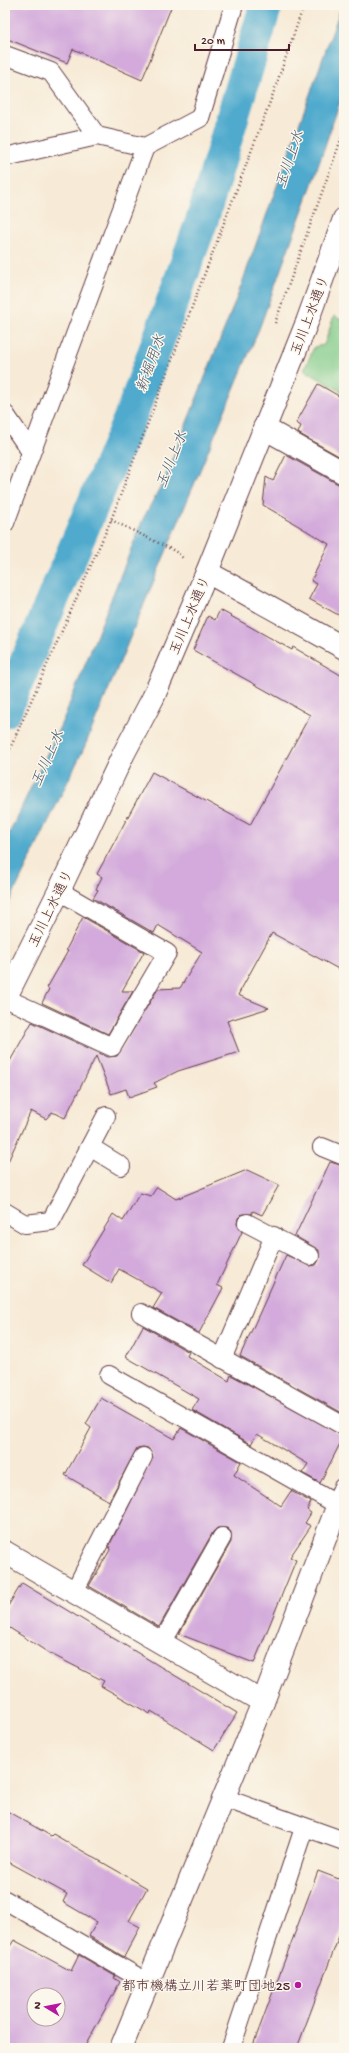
<svg xmlns="http://www.w3.org/2000/svg" width="349" height="2053" viewBox="0 0 349 2053" font-family="'Gochi Hand','Klee One',sans-serif">
	<style>
		.green { fill: #80ca88; stroke: #65745a }
		.water { fill: #50aacd; stroke: #4d647c }
		.lines { fill: none; stroke-linecap: round; stroke-linejoin: round }
		.canal { stroke: #50aacd; stroke-width: 33 }
		.building { fill: #d3aadb; fill-rule: evenodd }
		.lane-casing { stroke: #643d45; stroke-width: 20 }
		.street-casing { stroke: #643d45; stroke-width: 24 }
		.path { stroke: #643d45; stroke-width: 2.5; stroke-dasharray: 1 3; stroke-linecap: butt }
		.lane { stroke: #fff; stroke-width: 18 }
		.street { stroke: #fff; stroke-width: 22 }
		.poi-dot { fill: #b5179e; stroke: #fbf7ec; stroke-width: 1.5 }
		.labels { text-anchor: middle; stroke-width: 3; stroke-linejoin: round; paint-order: stroke }
		.street-label { font-size: 14px; fill: #4a1f2b; stroke: #fbf7ec }
		.poi-label { font-size: 14px; fill: #4a1f2b; stroke: #fbf7ec; text-anchor: end }
		.water-label { font-size: 15px; font-style: italic; fill: #4c576c; stroke: #fbf7ec }
	</style>
	<rect width="100%" height="100%" fill="#fbf7ec"/>
	<filter id="ink" filterUnits="userSpaceOnUse"><feTurbulence type="fractalNoise" baseFrequency=".025" numOctaves="2"/><feDisplacementMap in="SourceGraphic" scale="8" xChannelSelector="R" yChannelSelector="G"/><feConvolveMatrix kernelMatrix="1 2 1 2 8 2 1 2 1" color-interpolation-filters="sRGB"/></filter>
	<filter id="wash" filterUnits="userSpaceOnUse"><feTurbulence type="fractalNoise" baseFrequency=".012" numOctaves="4" result="noise"/><feDisplacementMap in="SourceGraphic" scale="16" xChannelSelector="R" yChannelSelector="G"/><feGaussianBlur stdDeviation="0.9" result="paint"/><feColorMatrix in="noise" values="0 0 0 0 0 0 0 0 0 0 0 0 0 0 0 0 0 1.4 0 .05"/><feComposite in="paint" operator="in"/></filter>
	<g filter="url(#wash)">
		<rect width="100%" height="100%" fill="#f7ead6"/>
		<path class="green" d="M334,316L344,321V393L304,370L314,347L324,345Z"/>
		<path class="water" d="M342,5H344V90L311,187L259,329L84,748L5,911V842L63,720L143,519L164,480L237,297Z"/>
		<g class="lines">
			<path class="canal" d="M5,711L132,413L202,220L266,5"/>
		</g>
		<g id="blocks">
			<g class="building">
				<path d="M5,5H172L142,80L73,49L67,63L5,38Z"/>
				<path d="M318,384L344,399V459L298,433L301,426L296,423Z"/>
				<path d="M286,455L338,484L344,485V618L309,599L317,584L311,581L329,544L263,505L266,477L273,481Z"/>
				<path d="M220,610L292,650L293,647L344,677V972L272,933L238,995L269,1008L227,1021L239,1052L178,1071L154,1083L157,1087L129,1097L126,1089L111,1094L96,1056L65,1118L52,1112L46,1119L31,1111L5,1168V1070L32,1022L108,1057L117,1056L158,989L180,988L202,952L158,925L154,933L93,898L98,890L96,889L102,877L97,874L152,772L250,825L310,715L193,650L208,616L215,620Z"/>
				<path d="M83,917L144,952L122,991H133L108,1034L42,1003L49,989L47,988L68,951L66,950Z"/>
				<path d="M330,1162L344,1166V1414L240,1356L286,1255L310,1266L316,1265L319,1260V1250L295,1236Z"/>
				<path d="M247,1170L279,1185L262,1215L253,1211L251,1214H242L238,1218L237,1224L242,1232L217,1285L223,1288L199,1333L153,1308L162,1293L119,1269L111,1283L82,1265L113,1214L123,1221L140,1193L151,1196L157,1187L176,1199Z"/>
				<path d="M143,1326L189,1352L187,1356L229,1381L231,1375L344,1436L320,1483L302,1473L308,1464L257,1434L251,1444L192,1410L199,1399L126,1357Z"/>
				<path d="M101,1398L174,1439L181,1428L241,1462L234,1475L281,1506L291,1491L311,1502L307,1510L311,1513L305,1523L311,1526L290,1557L296,1560L254,1663L179,1634L231,1542V1532L227,1528H217L213,1532L159,1627L89,1586L110,1550L109,1546L153,1457L148,1448L143,1447L137,1448L109,1501L65,1475L91,1428L86,1424Z"/>
				<path d="M22,1583L237,1713L214,1750L151,1711L150,1714L101,1686L104,1681L49,1653L5,1625V1611Z"/>
				<path d="M5,1810L51,1836L53,1834L147,1888L129,1921L140,1927L124,1957L89,1936L97,1922L63,1902L67,1894L5,1860Z"/>
				<path d="M318,1871L344,1881V1923L297,2048H252Z"/>
				<path d="M14,1940L71,1971L79,1955L115,1976L114,1978L120,1982L84,2048H5V1954ZM34,1995H58V2019H34Z"/>
			</g>
		</g>
	</g>
	<g filter="url(#ink)">
		<use href="#blocks" fill-opacity="0" stroke="#643d45" stroke-width="1"/>
		<g class="lines">
			<g class="lane-casing">
				<g id="lane">
					<path d="M5,55L51,72L97,136L145,147L200,118L234,5"/>
					<path d="M5,157L97,136"/>
					<path d="M5,414L31,452"/>
					<path d="M5,523L145,147"/>
					<path d="M5,998L112,1047L167,953L59,891"/>
					<path d="M90,1147L121,1166"/>
					<path d="M322,1147L344,1156"/>
					<path d="M5,1212L25,1224L51,1221L106,1116"/>
					<path d="M247,1223L310,1256"/>
					<path d="M141,1313L344,1426"/>
					<path d="M222,1359L274,1236"/>
					<path d="M109,1375L338,1505"/>
					<path d="M74,1592L143,1457"/>
					<path d="M162,1643L222,1537"/>
					<path d="M224,1798L344,1841"/>
					<path d="M5,1900L148,1983"/>
					<path d="M231,2048L304,1828"/>
				</g>
			</g>
			<g class="street-casing">
				<g id="street">
					<path d="M264,428L344,473"/>
					<path d="M207,572L344,648"/>
					<path d="M5,999L59,891L124,753L153,698L207,572L307,322L344,219"/>
					<path d="M5,1552L263,1702"/>
					<path d="M121,2048L263,1702L344,1489"/>
				</g>
			</g>
			<g class="path">
				<path d="M275,323L344,131"/>
				<path d="M111,520L175,551L183,558"/>
				<path d="M5,760L111,520L273,94L304,5"/>
			</g>
			<use href="#lane" class="lane"/>
			<use href="#street" class="street"/>
		</g>
	</g>
	<circle class="poi-dot" cx="298" cy="1985" r="4"/>
	<g class="labels">
		<g class="street-label">
			<text transform="translate(309 315) rotate(-69)" y="5">玉川上水通り</text>
			<text transform="translate(189 615) rotate(-67)" y="5">玉川上水通り</text>
			<text transform="translate(50 908) rotate(-64)" y="5">玉川上水通り</text>
		</g>
		<g class="poi-label">
			<text x="290" y="1990">都市機構立川若葉町団地25</text>
		</g>
		<g class="water-label">
			<text transform="translate(289 159) rotate(-71)" y="5">玉川上水</text>
			<text transform="translate(150 363) rotate(-70)" y="5">新堀用水</text>
			<text transform="translate(171 459) rotate(-68)" y="5">玉川上水</text>
			<text transform="translate(47 758) rotate(-66)" y="5">玉川上水</text>
		</g>
	</g>
	<rect width="349" height="2053" fill="none" stroke="#fbf7ec" stroke-width="20"/>
	<g transform="translate(46 2007) rotate(280)"><circle r="19" fill="#fbf7ec" stroke="#b4a19f"/>
	<path d="M0-3L7 15L0 10L-7 15Z" fill="#b5179e"/>
	<text y="-6" font-size="11" font-weight="bold" text-anchor="middle" fill="#4a1f2b">N</text>
	</g>
	<path d="M195 44v6h94v-6" fill="none" stroke="#4a1f2b" stroke-width="2"/>
	<text x="201" y="44" font-size="12" fill="#4a1f2b" stroke="#fbf7ec" stroke-width="3" paint-order="stroke">20 m</text>
</svg>
